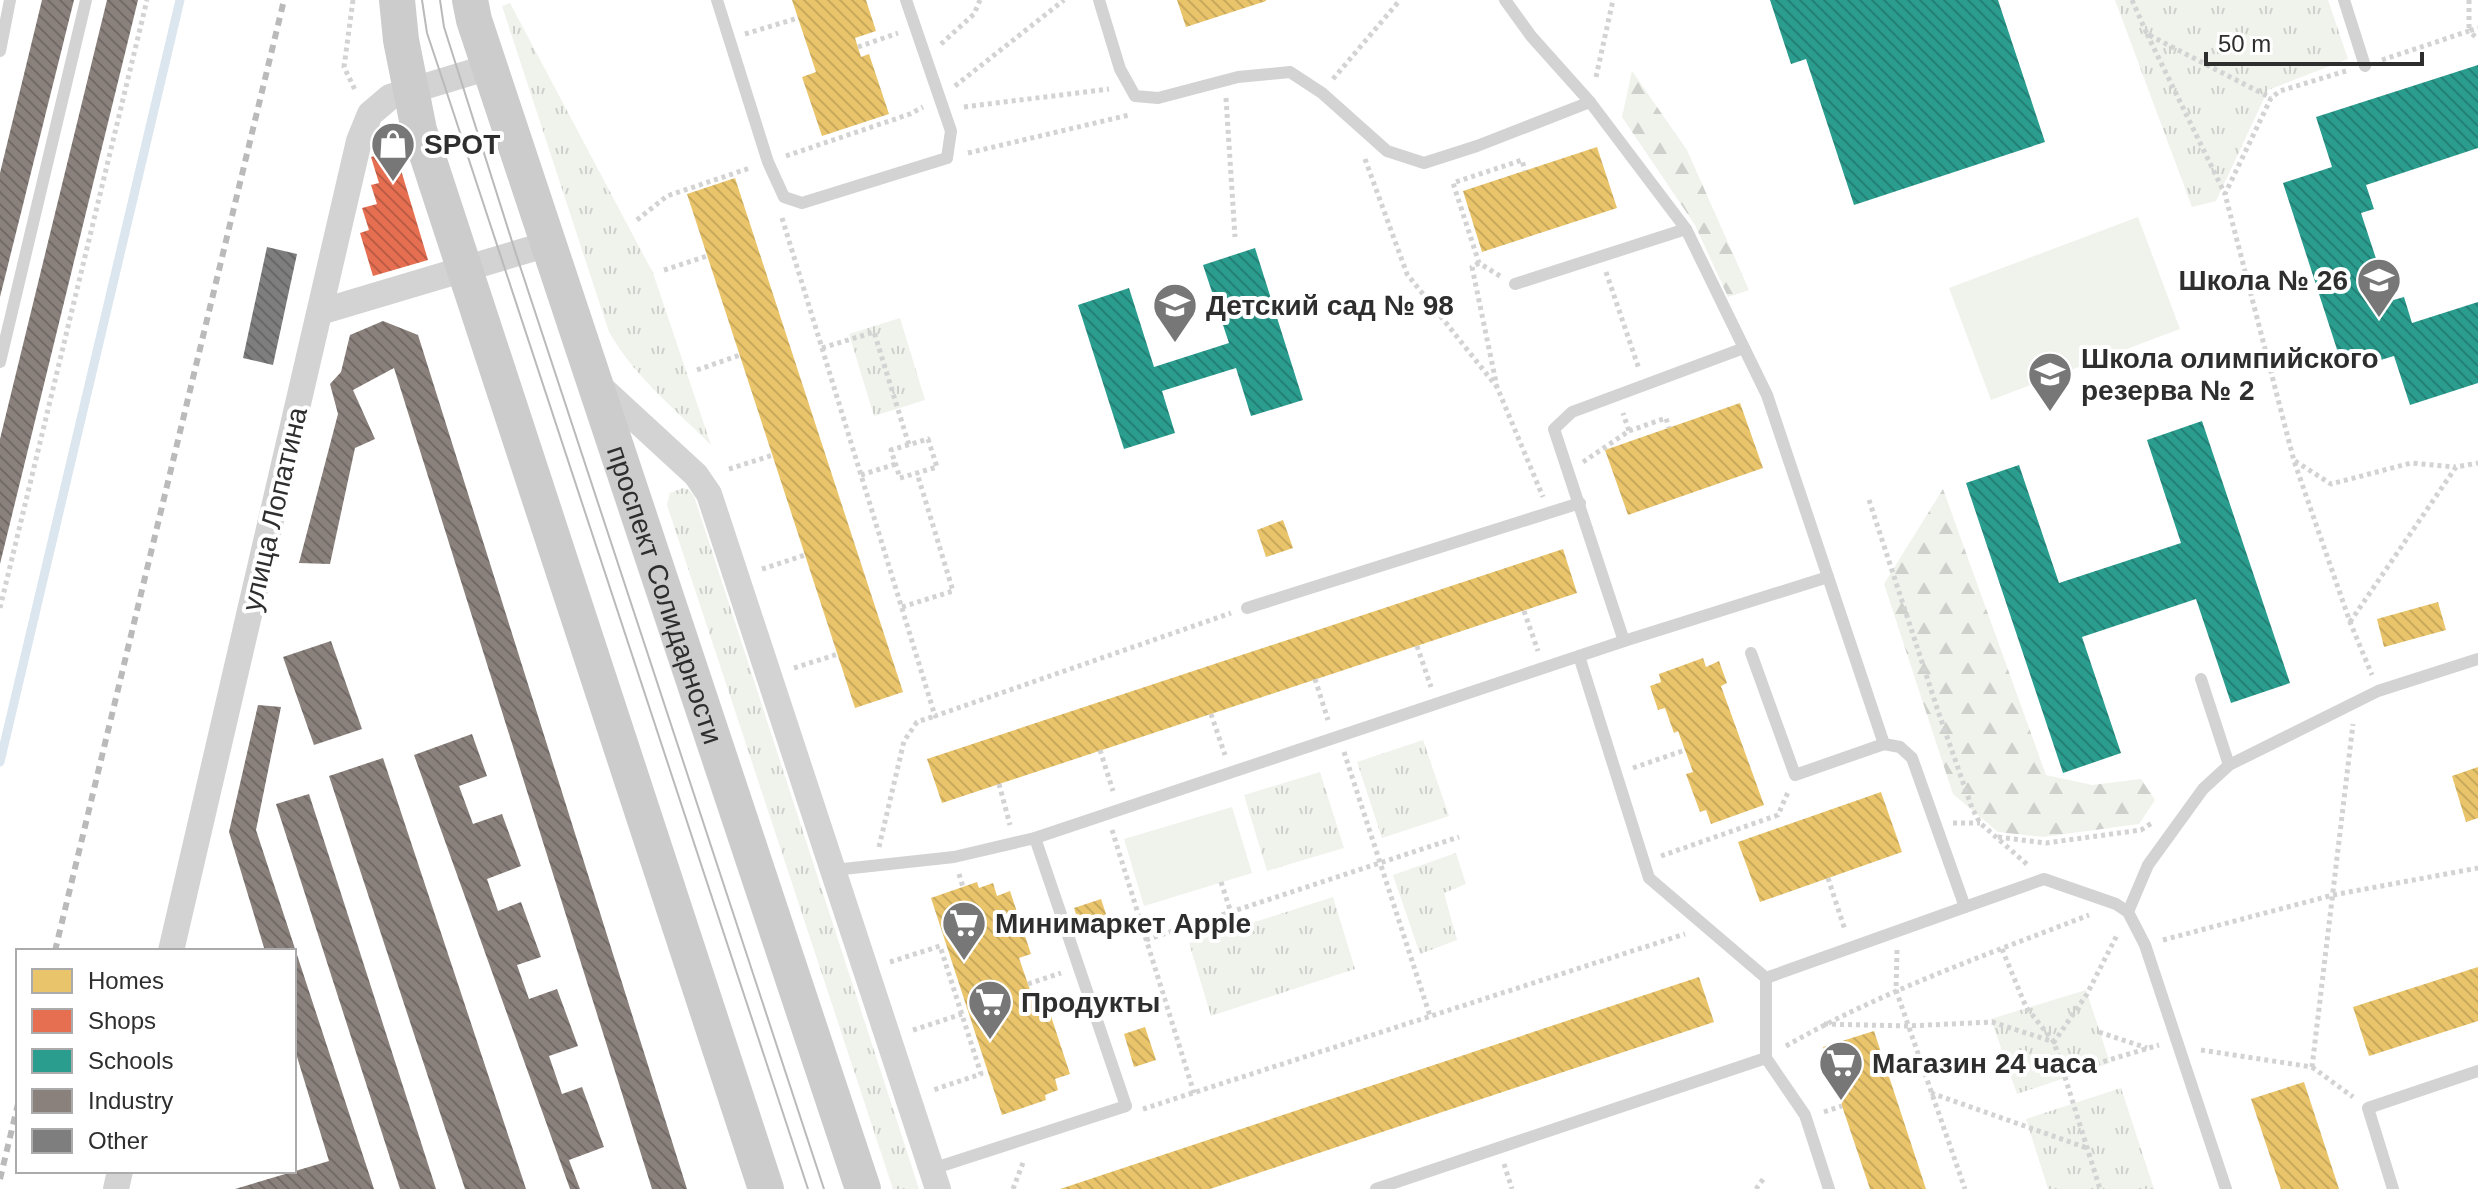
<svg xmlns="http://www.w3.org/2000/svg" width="2478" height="1189" viewBox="0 0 2478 1189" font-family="Arial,sans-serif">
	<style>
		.grass { fill: url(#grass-tufts) }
		.forest { fill: url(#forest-firs) }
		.garden { fill: #f0f3ec }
		.homes { fill: url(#homes-back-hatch) }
		.shops { fill: url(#shops-back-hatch) }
		.schools { fill: url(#schools-back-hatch) }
		.industry { fill: url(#industry-back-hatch) }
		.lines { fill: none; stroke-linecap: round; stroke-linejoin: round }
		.stream { stroke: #dbe6ef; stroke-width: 9 }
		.building { fill: url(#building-back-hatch) }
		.path { stroke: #d3d3d3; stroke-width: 5; stroke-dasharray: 4 4; stroke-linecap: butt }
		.service { stroke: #d3d3d3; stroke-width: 12 }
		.minor { stroke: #d3d3d3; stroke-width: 26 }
		.secondary { stroke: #ccc; stroke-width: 36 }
		.tram { stroke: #bababa; stroke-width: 2 }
		.rail { stroke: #bababa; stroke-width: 6; stroke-dasharray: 8 6; stroke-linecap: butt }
		.labels { text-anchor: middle; stroke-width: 8; stroke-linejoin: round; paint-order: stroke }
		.poi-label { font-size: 28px; font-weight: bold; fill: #2e2e2e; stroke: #fff; text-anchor: start }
		.street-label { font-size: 28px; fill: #2e2e2e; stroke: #fff }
	</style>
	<defs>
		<pattern id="grass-tufts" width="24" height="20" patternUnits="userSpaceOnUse" patternTransform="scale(2)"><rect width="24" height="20" fill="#f0f3ec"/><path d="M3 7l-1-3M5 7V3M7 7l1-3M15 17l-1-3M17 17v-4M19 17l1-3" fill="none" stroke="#ced1cb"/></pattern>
		<pattern id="forest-firs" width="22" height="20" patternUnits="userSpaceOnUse" patternTransform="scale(2)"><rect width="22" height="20" fill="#f0f3ec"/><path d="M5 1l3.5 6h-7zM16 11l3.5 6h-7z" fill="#ced1cb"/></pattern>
		<pattern id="homes-back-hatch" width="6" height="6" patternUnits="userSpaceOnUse" patternTransform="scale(2)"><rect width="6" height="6" fill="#e9c46a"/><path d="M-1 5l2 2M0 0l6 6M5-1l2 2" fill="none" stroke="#c8a95c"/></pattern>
		<pattern id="shops-back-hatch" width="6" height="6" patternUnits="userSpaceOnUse" patternTransform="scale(2)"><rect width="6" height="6" fill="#e76f51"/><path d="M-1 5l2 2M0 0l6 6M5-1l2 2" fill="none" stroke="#bc5c44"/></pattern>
		<pattern id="schools-back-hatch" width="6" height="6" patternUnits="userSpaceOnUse" patternTransform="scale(2)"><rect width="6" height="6" fill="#2a9d8f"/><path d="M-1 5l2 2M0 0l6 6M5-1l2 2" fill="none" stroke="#248075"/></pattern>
		<pattern id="industry-back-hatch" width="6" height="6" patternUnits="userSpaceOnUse" patternTransform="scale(2)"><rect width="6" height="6" fill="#8a817c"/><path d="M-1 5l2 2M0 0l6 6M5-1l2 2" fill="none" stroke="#716a66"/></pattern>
		<pattern id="building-back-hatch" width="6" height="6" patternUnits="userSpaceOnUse" patternTransform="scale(2)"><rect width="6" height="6" fill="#7e7e7e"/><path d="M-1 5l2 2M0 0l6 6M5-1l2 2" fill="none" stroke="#686868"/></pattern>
	</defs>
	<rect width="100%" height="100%" fill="#fff"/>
	<g class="grass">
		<path d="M2115,0H2328L2348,59L2268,90L2216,201L2192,207Z"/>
		<path d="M510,3L653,273L711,445C675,409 634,376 609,332L502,6Z"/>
		<path d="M900,318L925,400L874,416L849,334Z"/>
		<path d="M683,488L689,490L694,496L919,1189H893L667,505L670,493Z"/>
		<path d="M1423,740L1449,816L1382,838L1357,762Z"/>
		<path d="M1320,772L1344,848L1267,871L1244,795Z"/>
		<path d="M1456,853L1466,884L1444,893L1457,940L1420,954L1393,875Z"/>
		<path d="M1333,897L1355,969L1211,1016L1189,943Z"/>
		<path d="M2086,990L2110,1063L2017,1094L1991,1019Z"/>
		<path d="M2121,1088L2154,1189H2048L2026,1119Z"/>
	</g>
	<g class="forest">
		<path d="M1632,71L1687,150L1749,290L1728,297L1695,225L1622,117Z"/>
		<path d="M1943,489L2046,775L2092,785L2141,779L2155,800L2139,824L2043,837L1998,832L1953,794L1884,584Z"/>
	</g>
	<g class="garden">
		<path d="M2138,217L2180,329L1991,400L1949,288Z"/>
		<path d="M1232,807L1252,873L1144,906L1124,839Z"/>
	</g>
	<g class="homes">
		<path d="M792,0H866L876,31L855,38L861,57L869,54L889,114L822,136L802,77L816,72Z"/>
		<path d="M1177,0H1266V1L1186,27Z"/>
		<path d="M1597,147L1617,208L1482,252L1463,191Z"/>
		<path d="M735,178L903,692L855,708L687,194Z"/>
		<path d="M1740,403L1763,468L1628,515L1605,450Z"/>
		<path d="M1283,520L1293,548L1266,557L1257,530Z"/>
		<path d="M1563,549L1577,593L942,803L927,759Z"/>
		<path d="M2438,602L2446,630L2384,647L2377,619Z"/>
		<path d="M1703,658L1706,667L1719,661L1727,683L1721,686L1764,805L1711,824L1706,810L1700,812L1686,774L1693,772L1678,731L1674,733L1665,708L1658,710L1650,686L1661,682L1659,674Z"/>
		<path d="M2478,767V818L2466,822L2452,776Z"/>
		<path d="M1881,792L1902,852L1760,902L1738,842Z"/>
		<path d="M977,882L979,888L993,883L997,896L1010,891L1031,954L1019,958L1028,984L1037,1011L1048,1007L1070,1074L1055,1079L1058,1090L1045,1095L1046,1100L1002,1115L931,898Z"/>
		<path d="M1101,899L1110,926L1083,935L1074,908Z"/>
		<path d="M2478,967V1021L2369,1056L2353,1007Z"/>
		<path d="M1699,977L1714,1022L1657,1041L1210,1189H1060Z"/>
		<path d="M1145,1027L1156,1060L1134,1067L1124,1034Z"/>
		<path d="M1874,1031L1926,1189H1870L1842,1106L1823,1047Z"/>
		<path d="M2304,1082L2339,1189H2281L2251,1099Z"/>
	</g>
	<path class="shops" d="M395,150L428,260L373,276L360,233L369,230L362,208L377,204L371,185L379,183L371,157Z"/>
	<g class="schools">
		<path d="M1770,0H1998L2045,142L1854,205L1806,59L1791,64Z"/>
		<path d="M2478,65V148L2366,185L2374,209L2361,213L2390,301L2404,297L2412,323L2478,302V383L2410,405L2394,356L2344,371L2283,183L2332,167L2316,117Z"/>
		<path d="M1255,248L1303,400L1251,416L1236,368L1162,391L1175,433L1124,449L1078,305L1129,288L1154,367L1229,343L1203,265Z"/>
		<path d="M2202,421L2290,683L2231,703L2196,599L2082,637L2121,753L2063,773L1966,483L2019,465L2059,583L2181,543L2147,440Z"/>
	</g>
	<g class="industry">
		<path d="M42,0H74L0,297V173Z"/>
		<path d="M107,0H138L0,564V439Z"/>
		<path d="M383,321L418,335L687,1189H652L394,368L353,390L375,439L355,448L330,564L299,563L338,414L330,384L341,372L350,335Z"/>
		<path d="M331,641L362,729L314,745L283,657Z"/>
		<path d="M258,705L281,707L256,830L374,1189H235L329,1161L294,1047V951H265L229,832Z"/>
		<path d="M472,734L487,776L459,786L473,824L502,814L521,866L487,879L498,911L521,902L541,957L517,965L529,999L557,989L578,1046L549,1056L562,1094L582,1087L604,1147L569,1160L580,1189H570L414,755Z"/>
		<path d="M383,758L526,1189H465L329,776Z"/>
		<path d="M309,794L436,1189H400L276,804Z"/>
	</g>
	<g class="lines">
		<path class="stream" d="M0,762L180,0"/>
	</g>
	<path class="building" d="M267,247L297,254L273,365L243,358Z"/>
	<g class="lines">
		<g class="path">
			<path d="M353,0L344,67L356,92"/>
			<path d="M2132,0L2147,34L2271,98"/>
			<path d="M2469,0V31L2478,28"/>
			<path d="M745,34L798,18"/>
			<path d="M2147,34L2225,194"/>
			<path d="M941,44L974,14L980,0"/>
			<path d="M858,47L898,33"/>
			<path d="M2382,60L2469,31L2478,39"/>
			<path d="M2346,71L2280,91L2271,98L2225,194L2294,461L2350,622L2372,675"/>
			<path d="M1596,77L1613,0"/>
			<path d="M1333,79L1400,0"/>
			<path d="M955,86L1064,0"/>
			<path d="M1226,98L1235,237"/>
			<path d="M964,107L1109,89"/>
			<path d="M968,153L1129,115"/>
			<path d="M786,156L910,114L923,107"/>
			<path d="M1365,159L1407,274L1497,387"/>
			<path d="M782,218L935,716L1231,613"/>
			<path d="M637,220L667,196L750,168"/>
			<path d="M1479,263L1472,267L1497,387L1543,497"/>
			<path d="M664,270L707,256"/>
			<path d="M1606,272L1639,369"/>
			<path d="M1500,276L1479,263L1453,183L1522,160L1525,171"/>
			<path d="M822,348L874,332L909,445"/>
			<path d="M697,370L740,355"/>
			<path d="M1629,431L1666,418L1669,428"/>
			<path d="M928,439L937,467L900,478L891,450Z"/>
			<path d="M2295,461L2331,484L2411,463L2455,467"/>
			<path d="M1583,462L1629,431L1623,413"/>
			<path d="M729,469L773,455"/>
			<path d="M861,475L896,464"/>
			<path d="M1869,500L1938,711L1972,808L1980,823L2029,866"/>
			<path d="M762,569L805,555"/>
			<path d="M902,607L953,591L917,473"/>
			<path d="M0,608L147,0"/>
			<path d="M1524,611L1538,651"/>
			<path d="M2350,622L2456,467L2478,463"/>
			<path d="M1417,646L1431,687"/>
			<path d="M794,668L838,654"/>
			<path d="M1315,679L1328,720"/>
			<path d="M1211,714L1225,755"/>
			<path d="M1100,750L1113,791"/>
			<path d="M1344,752L1430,1016"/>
			<path d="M1633,768L1685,750"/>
			<path d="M999,784L1010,825"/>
			<path d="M1953,823H1980"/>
			<path d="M1112,830L1194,1093"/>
			<path d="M1998,837L2046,843L2141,830L2152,823"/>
			<path d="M879,847L904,741L917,722L935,716"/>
			<path d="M1661,856L1778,815L1788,792"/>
			<path d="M959,874L963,887"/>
			<path d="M1828,878L1845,930"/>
			<path d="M1221,882L1236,928"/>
			<path d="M1146,940L1459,837"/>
			<path d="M2163,940L2333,895L2478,868"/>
			<path d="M2002,949L2026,1007L2054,1042L2100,1189"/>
			<path d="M1897,950L1896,990L1965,1189"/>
			<path d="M890,962L940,946L981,1074L933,1090"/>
			<path d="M1028,984L1061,973"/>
			<path d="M1824,1024L1908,1026L1992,1022L2054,1042L2087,994L2117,935"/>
			<path d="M913,1030L962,1014"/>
			<path d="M2099,1032L2147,1048"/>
			<path d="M1786,1046C1882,991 1986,955 2089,915"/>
			<path d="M2201,1050L2312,1067L2353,724"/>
			<path d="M2312,1067L2353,1097"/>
			<path d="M2065,1073L2159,1045"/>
			<path d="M1931,1093L2087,1148"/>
			<path d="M1143,1109L1685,934"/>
			<path d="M1824,1112L1842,1106"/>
			<path d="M1504,1164L1512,1189"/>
			<path d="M1013,1189L1024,1160"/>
			<path d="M1756,1189L1764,1178"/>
		</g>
		<g class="service">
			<path d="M717,0L768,162L784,197L802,203L947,158L951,131L906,0"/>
			<path d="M1099,0L1120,69L1135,96L1158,98L1238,77L1290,72L1322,93L1387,151L1424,163L1477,146L1590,102"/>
			<path d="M1505,0L1531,36L1590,102L1686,229L1767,395L1884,744L1900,747L1912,758L1965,907L2044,879L2116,904L2128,912L2145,945L2226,1189"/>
			<path d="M2344,0L2365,66"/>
			<path d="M0,51L10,0"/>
			<path d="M1515,284L1686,229"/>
			<path d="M1744,348L1572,412L1554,429L1624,641L1828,577"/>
			<path d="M0,362L86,0"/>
			<path d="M1247,608L1580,503"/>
			<path d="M1751,653L1795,775L1884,744"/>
			<path d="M1579,656L1649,878L1766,978"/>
			<path d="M2201,679L2229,765"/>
			<path d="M834,870L954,857L1035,838L1624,641"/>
			<path d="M2128,912L2148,865L2203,789L2229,765L2378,691L2478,659"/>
			<path d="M1766,1058L1805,1115L1829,1189"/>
			<path d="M932,1169L1126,1106L1035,838"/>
			<path d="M1376,1189L1766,1058V978L1965,907"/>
			<path d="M2393,1189L2368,1108L2478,1071"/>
		</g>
		<g class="minor">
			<path d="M320,312L548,244"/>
			<path d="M595,382L696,475L709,494L938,1189"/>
			<path d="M171,951L359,141L370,114L390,97L489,67"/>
			<path d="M116,1189L120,1171"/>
		</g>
		<g class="secondary">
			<path d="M397,0L401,40L419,130L766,1189"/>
			<path id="s1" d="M470,0L474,20L863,1189"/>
		</g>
		<g class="tram">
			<path d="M422,0L427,33L443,81L808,1189"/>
			<path d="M440,0L444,27L516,254L824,1189"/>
		</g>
		<g class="rail">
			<path d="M55,951L284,0"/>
			<path d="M0,1179L18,1104"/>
		</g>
	</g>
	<defs>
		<g id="shop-pin" transform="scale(2.3)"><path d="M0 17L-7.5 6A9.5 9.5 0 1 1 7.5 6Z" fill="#777" stroke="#fff"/><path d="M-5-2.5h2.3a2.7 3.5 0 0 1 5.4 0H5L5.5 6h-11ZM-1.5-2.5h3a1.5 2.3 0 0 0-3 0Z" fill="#fff"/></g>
		<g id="school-pin" transform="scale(2.3)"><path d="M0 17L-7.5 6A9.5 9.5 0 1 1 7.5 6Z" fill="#777" stroke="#fff"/><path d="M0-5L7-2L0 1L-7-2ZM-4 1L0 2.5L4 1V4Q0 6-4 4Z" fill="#fff"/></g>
		<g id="supermarket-pin" transform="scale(2.3)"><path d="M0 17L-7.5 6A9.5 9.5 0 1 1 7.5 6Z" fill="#777" stroke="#fff"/><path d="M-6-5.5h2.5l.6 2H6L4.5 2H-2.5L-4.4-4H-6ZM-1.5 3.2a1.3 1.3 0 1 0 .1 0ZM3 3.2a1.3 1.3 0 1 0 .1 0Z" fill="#fff"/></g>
	</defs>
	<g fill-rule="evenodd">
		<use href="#shop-pin" x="393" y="144"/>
		<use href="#school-pin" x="2379" y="280"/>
		<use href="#school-pin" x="1175" y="305"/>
		<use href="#school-pin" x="2050" y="374"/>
		<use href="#supermarket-pin" x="964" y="923"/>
		<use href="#supermarket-pin" x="990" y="1002"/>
		<use href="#supermarket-pin" x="1841" y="1063"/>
	</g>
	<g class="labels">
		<g class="poi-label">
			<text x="424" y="154">SPOT</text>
			<text x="2348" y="290" text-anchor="end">Школа № 26</text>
			<text x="1206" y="315">Детский сад № 98</text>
			<text x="2081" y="368">Школа олимпийского<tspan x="2081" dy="32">резерва № 2</tspan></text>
			<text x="995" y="933">Минимаркет Apple</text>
			<text x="1021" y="1012">Продукты</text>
			<text x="1872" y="1073">Магазин 24 часа</text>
		</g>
		<g class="street-label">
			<text transform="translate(274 509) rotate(-77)" y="10">улица Лопатина</text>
			<text dy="10" stroke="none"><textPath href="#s1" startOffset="626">проспект Солидарности</textPath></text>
		</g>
	</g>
	<rect x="16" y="949" width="280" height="224" fill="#ffffff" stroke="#ababab" stroke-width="2"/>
	<rect x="32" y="969" width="40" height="24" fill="#e9c46a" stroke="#ababab" stroke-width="2"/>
	<text x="88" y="989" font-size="24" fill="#2e2e2e">Homes</text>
	<rect x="32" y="1009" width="40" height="24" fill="#e76f51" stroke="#ababab" stroke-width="2"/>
	<text x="88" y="1029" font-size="24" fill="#2e2e2e">Shops</text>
	<rect x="32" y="1049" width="40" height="24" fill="#2a9d8f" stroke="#ababab" stroke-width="2"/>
	<text x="88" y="1069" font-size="24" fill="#2e2e2e">Schools</text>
	<rect x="32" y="1089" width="40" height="24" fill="#8a817c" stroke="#ababab" stroke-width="2"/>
	<text x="88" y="1109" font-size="24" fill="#2e2e2e">Industry</text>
	<rect x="32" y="1129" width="40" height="24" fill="#7e7e7e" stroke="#ababab" stroke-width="2"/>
	<text x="88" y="1149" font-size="24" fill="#2e2e2e">Other</text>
	<path d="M2206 52v12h216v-12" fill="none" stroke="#2e2e2e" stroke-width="4"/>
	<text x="2218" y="52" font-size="24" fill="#2e2e2e" stroke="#ffffff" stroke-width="6" paint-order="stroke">50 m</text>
</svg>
